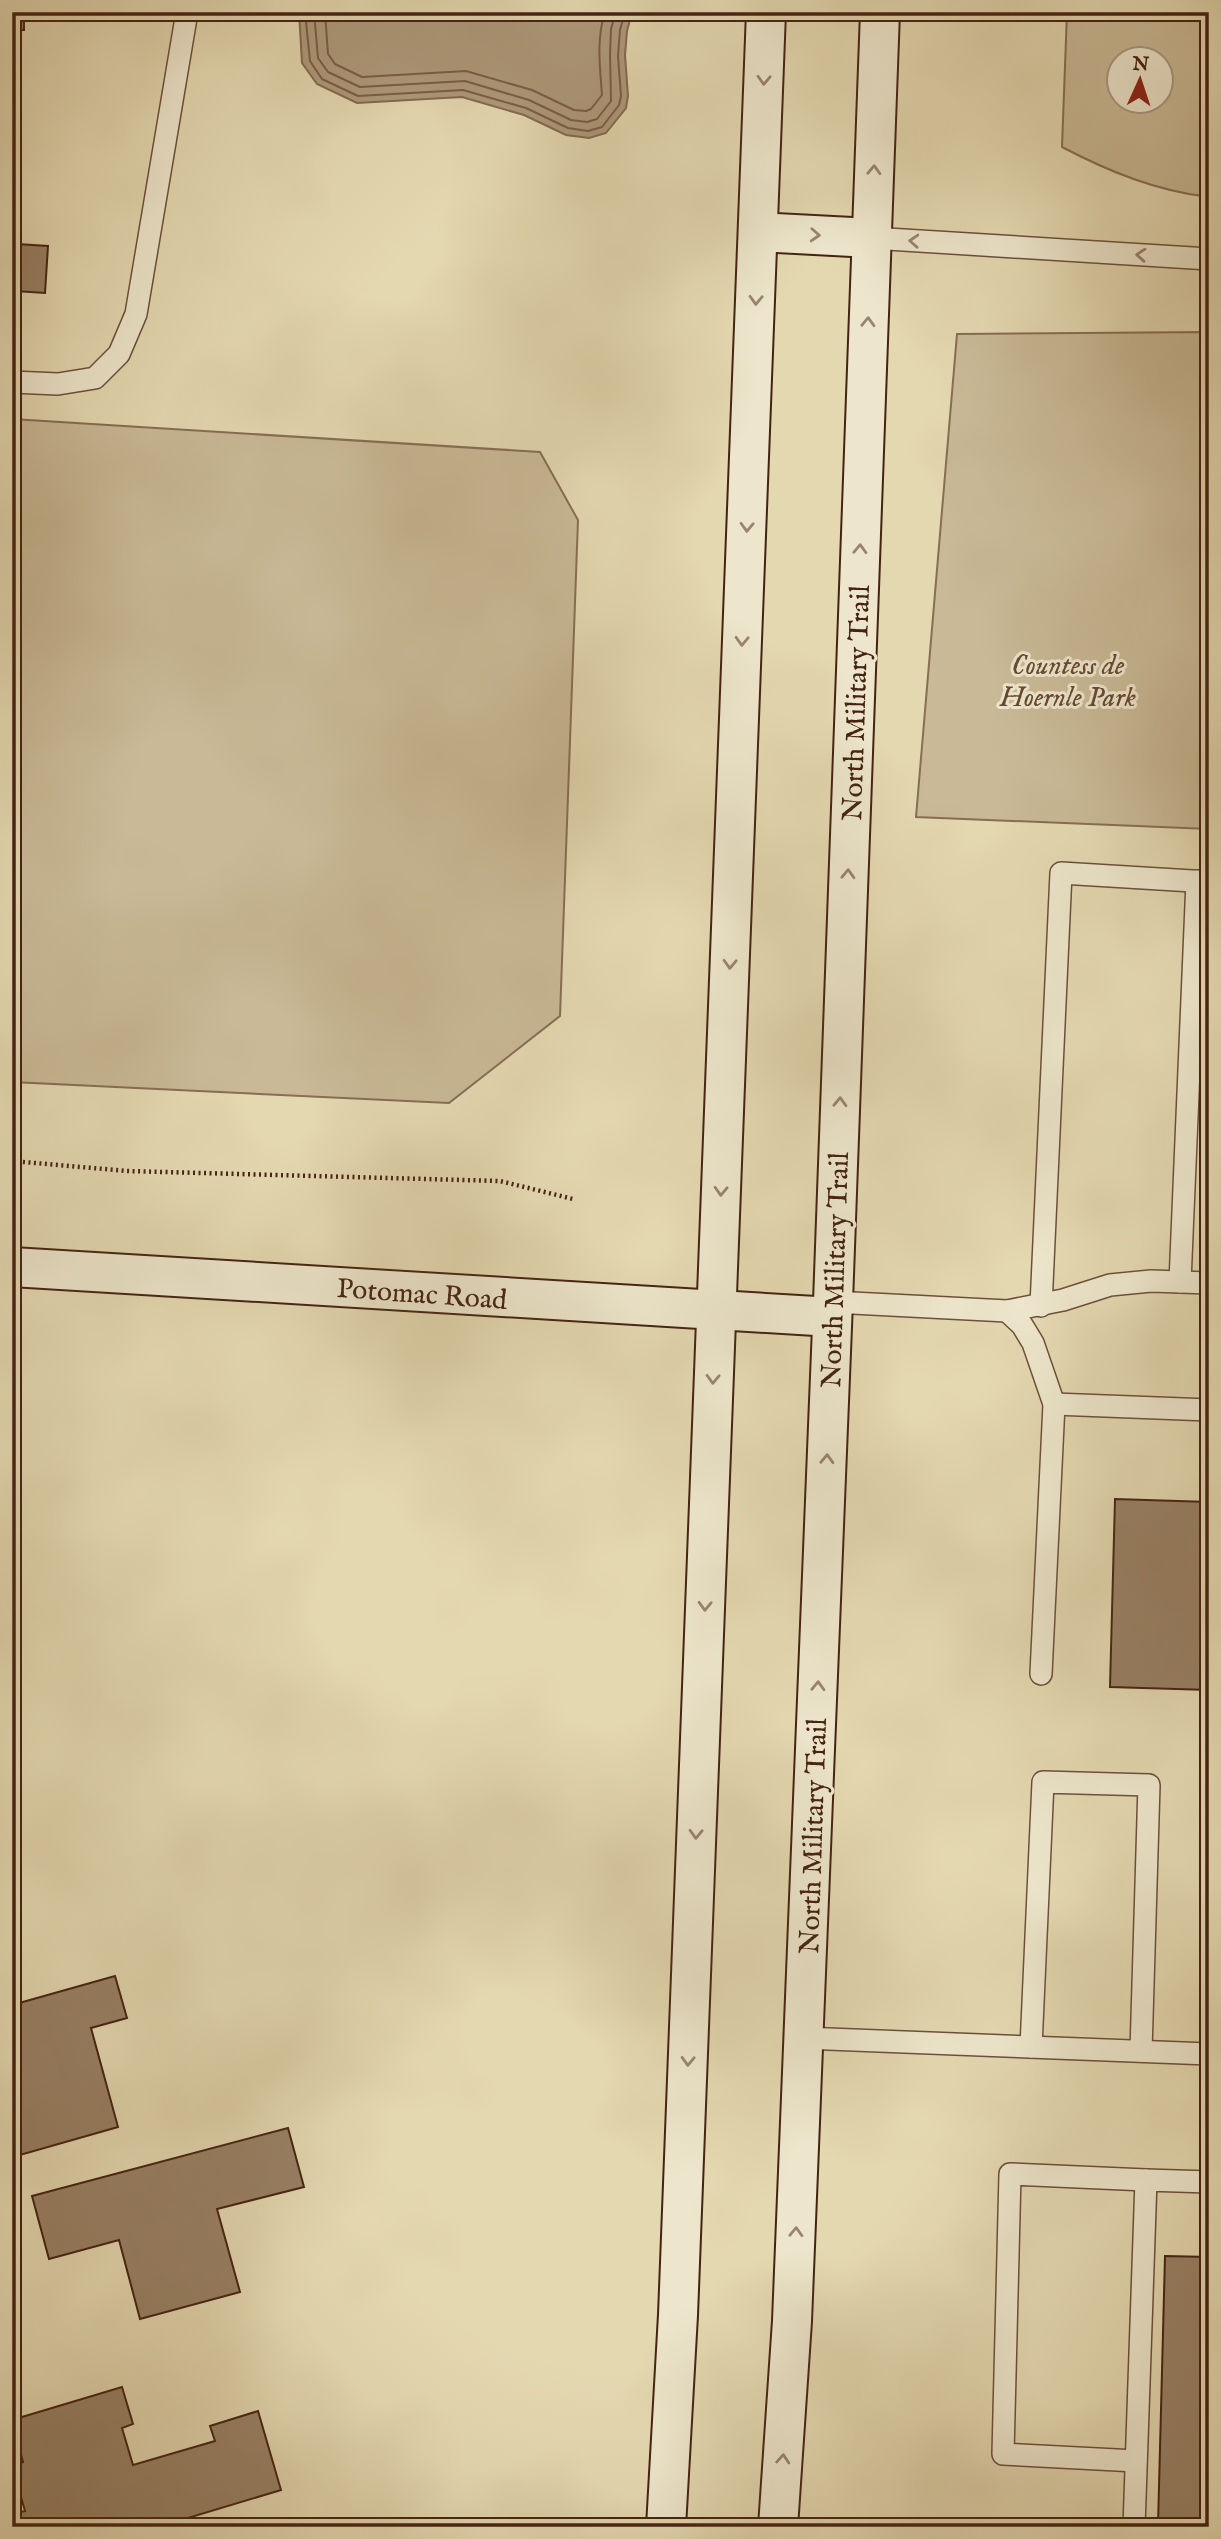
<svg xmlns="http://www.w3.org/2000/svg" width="1221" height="2539" viewBox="0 0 1221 2539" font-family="'IM FELL English',serif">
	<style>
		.green { fill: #c9b996; stroke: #876e54; stroke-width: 2; fill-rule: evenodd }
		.water { fill: #ae9a7b; stroke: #846a51; stroke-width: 2 }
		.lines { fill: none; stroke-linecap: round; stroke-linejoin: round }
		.shore { stroke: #7a5e46; stroke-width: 2 }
		.building { fill: #988165; stroke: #452312; stroke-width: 2 }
		.lane-casing { stroke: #6d503a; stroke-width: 24 }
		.secondary-casing { stroke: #452312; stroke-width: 42 }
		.path { stroke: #452312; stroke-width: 4.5; stroke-dasharray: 2 3.5; stroke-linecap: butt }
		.lane { stroke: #ede6cc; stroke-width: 21 }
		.secondary { stroke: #ede6cc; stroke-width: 38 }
		.oneway { stroke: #99846f }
		.labels { text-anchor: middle; stroke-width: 6; stroke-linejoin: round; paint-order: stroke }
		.park-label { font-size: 28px; font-style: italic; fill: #664833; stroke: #ede6cc }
		.street-label { font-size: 28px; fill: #452312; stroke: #ede6cc }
	</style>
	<rect width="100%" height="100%" fill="#e4d8b1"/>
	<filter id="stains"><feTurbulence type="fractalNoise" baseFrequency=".00286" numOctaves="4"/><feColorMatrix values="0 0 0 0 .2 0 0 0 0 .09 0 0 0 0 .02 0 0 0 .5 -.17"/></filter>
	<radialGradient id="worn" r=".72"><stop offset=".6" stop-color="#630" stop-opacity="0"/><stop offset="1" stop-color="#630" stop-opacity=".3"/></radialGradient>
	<g class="green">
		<path d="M1067,12H1209V197C1156,191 1108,171 1062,147ZM1120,60H1162V102H1120Z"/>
		<path d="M1209,332V829L916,817L957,334Z"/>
		<path d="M12,419L540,452L578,520L560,1016L449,1103L12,1082Z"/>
	</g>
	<path class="water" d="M299,12H632L627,31L625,55L628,96L626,108L606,133L589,138L566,135L524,115L462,97L357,103L317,84L302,63Z"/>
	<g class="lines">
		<g class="shore">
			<path d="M305,12L310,61L322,79L358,96L463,90L526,108L568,128L588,131L602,127L619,105L621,96L618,56L620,30L625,12"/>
			<path d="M314,12L318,58L328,72L360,87L465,81L529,100L571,120L587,122L597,119L611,101L610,54L611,29L616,12"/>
			<path d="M325,12L328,54L335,64L362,77L466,71L532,90L574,110L586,111L591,109L602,95C600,67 596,40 605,12"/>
		</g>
	</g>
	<g class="building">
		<rect x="12" y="12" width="12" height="18"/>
		<path d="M12,206L19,207L17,244L48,246L45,293L15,291L13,328Z"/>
		<path d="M1115,1499L1209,1502V1690L1110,1687Z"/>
		<path d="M115,1976L127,2018L91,2028L118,2127L13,2157L12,2100L15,2099L12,2090V2005Z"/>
		<path d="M288,2128L304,2187L217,2209L240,2292L140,2319L119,2240L49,2259L32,2196Z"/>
		<path d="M1165,2256L1209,2257V2526L1158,2525Z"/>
		<path d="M122,2387L133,2424L122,2428L133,2465L215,2441L210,2426L258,2411L281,2490L158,2527H21L17,2513L25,2511L12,2466L23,2462L12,2420Z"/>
	</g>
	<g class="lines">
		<g class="lane-casing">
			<g id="lane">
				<path d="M871,238L1209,259"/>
				<path d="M12,382L58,384L95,378L119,354L136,314L187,12"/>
				<path d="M1180,1282L1197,881"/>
				<path d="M833,1302L1007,1311L1063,1300L1110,1285L1151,1281L1209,1283"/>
				<path d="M1041,1306L1061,873L1209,882"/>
				<path d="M1007,1311L1022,1325L1033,1343L1054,1404L1041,1674"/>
				<path d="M1054,1404L1209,1410"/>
				<path d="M803,2038L1209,2054"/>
				<path d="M1031,2047L1043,1782L1149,1785L1141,2051"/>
				<path d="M1136,2461L1003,2454L1010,2174L1146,2180"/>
				<path d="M1134,2527L1146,2180L1209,2182"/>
			</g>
		</g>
		<g class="secondary-casing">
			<g id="secondary">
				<path d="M758,232L871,238"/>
				<path d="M12,1267L832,1317"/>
				<path d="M666,2527L678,2315L766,12"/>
				<path d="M778,2527L792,2321L833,1302L880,12"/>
			</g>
		</g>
		<path class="path" d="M12,1161L127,1171L500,1181L573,1199"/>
		<use href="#lane" class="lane"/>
		<use href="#secondary" class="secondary"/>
	</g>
	<defs><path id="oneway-chevron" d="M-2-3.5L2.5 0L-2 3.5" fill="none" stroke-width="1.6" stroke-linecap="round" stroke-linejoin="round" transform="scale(1.75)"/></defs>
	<g class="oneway">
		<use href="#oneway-chevron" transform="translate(764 80) rotate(92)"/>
		<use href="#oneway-chevron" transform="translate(874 170) rotate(-88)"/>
		<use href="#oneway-chevron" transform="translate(815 235) rotate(3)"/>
		<use href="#oneway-chevron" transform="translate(914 241) rotate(-177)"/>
		<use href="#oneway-chevron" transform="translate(1141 255) rotate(-176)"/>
		<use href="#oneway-chevron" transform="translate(756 300) rotate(92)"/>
		<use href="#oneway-chevron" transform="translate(868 322) rotate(-88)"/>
		<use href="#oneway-chevron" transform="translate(747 527) rotate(92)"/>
		<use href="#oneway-chevron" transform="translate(860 549) rotate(-88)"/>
		<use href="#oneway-chevron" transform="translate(742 641) rotate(92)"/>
		<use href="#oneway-chevron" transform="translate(848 874) rotate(-88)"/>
		<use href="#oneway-chevron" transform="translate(730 964) rotate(92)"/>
		<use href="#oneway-chevron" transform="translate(840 1102) rotate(-88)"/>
		<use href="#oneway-chevron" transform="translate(721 1191) rotate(92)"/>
		<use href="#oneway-chevron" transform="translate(713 1379) rotate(92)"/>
		<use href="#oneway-chevron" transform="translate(827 1459) rotate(-88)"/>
		<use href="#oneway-chevron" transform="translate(705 1606) rotate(92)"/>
		<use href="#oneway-chevron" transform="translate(818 1686) rotate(-88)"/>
		<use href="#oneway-chevron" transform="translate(696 1834) rotate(92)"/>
		<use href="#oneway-chevron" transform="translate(688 2061) rotate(92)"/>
		<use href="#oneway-chevron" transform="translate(796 2232) rotate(-88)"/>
		<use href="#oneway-chevron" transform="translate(783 2459) rotate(-86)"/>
	</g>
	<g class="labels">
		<g class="park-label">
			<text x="1068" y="674">Countess de<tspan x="1068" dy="32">Hoernle Park</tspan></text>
		</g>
		<g class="street-label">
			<text transform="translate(855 703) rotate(-88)" y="10">North Military Trail</text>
			<text transform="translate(834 1270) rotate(-88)" y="10">North Military Trail</text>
			<text transform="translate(422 1293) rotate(4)" y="10">Potomac Road</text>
			<text transform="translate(812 1836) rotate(-88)" y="10">North Military Trail</text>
		</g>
	</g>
	<rect width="1221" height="2539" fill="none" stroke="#e4d8b1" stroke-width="42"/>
	<rect x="14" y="14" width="1193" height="2511" fill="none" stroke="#452312" stroke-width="3.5"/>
	<rect x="21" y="21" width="1179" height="2497" fill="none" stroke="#452312" stroke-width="2"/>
	<g transform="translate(1140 80) rotate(3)"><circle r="33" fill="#ede6cc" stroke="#aa9882" stroke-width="2"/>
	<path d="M0-5L12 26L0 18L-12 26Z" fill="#8f2418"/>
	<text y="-10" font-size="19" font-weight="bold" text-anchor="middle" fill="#452312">N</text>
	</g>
	<rect width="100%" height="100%" filter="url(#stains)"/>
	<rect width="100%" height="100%" fill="url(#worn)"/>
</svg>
